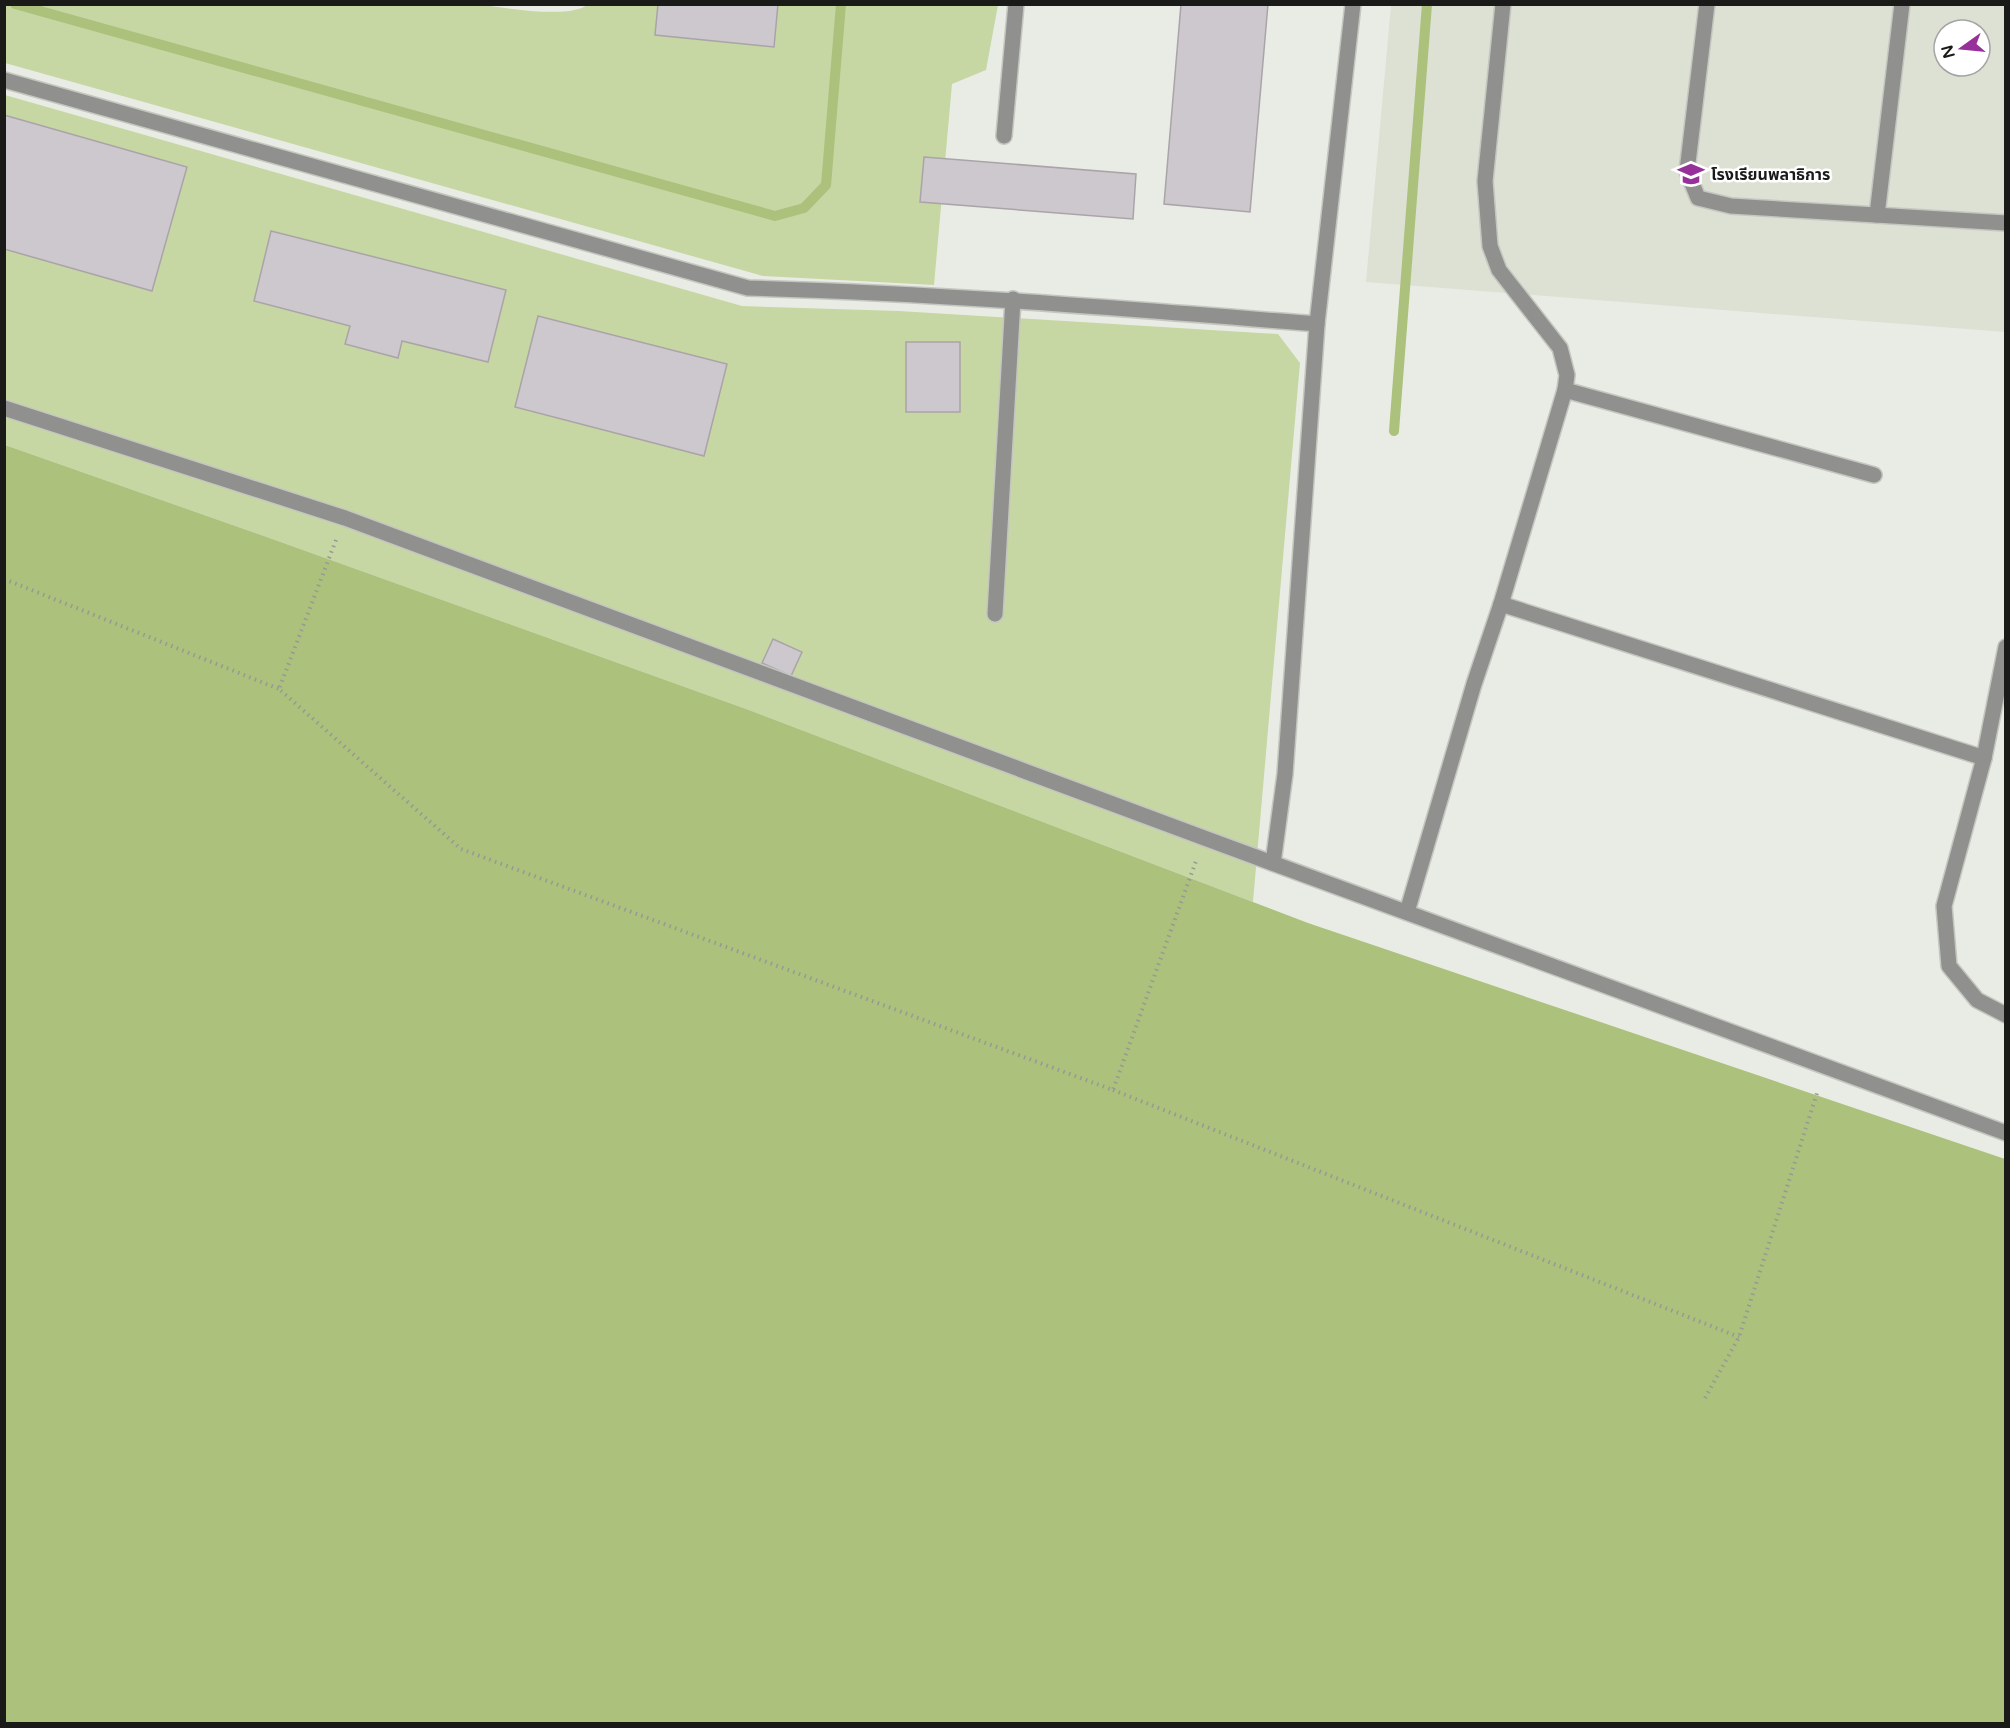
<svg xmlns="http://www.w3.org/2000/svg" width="2010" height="1728" viewBox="0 0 2010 1728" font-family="'Varela Round','Noto Sans Thai',sans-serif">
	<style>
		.built { fill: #dce1d3; fill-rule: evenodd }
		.green { fill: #c7d7a3 }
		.water { fill: #acc17c }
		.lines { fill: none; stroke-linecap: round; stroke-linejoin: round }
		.stream { stroke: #acc17c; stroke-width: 10 }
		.building { fill: #cdc8cd; stroke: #aaa4a9; stroke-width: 1.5 }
		.minor-casing { stroke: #c4c6c0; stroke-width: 18 }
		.path { stroke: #979994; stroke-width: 4; stroke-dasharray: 1.5 4.5; stroke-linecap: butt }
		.minor { stroke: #90918e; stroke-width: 15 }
		.labels { text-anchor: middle; stroke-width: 5; stroke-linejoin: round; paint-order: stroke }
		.poi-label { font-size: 16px; font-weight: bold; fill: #1a1b19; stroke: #fff; text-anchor: start }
	</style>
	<rect width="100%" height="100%" fill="#e9ece5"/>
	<path class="built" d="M1391,5H2005V332L1366,282ZM1944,30H1980V66H1944Z"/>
	<g class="green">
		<path d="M476,4C500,7 572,20 588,4L998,5L986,70L952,84L934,285L763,276L5,63L4,5Z"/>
		<path d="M5,95L742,306L899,311L1278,334L1300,363L1253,902L749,710L264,536L5,445Z"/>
	</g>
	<path class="water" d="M5,445L264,536L749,710L1308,923L2005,1159V1723H5Z"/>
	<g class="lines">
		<g class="stream">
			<path d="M15,4L775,216L804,208L826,185L841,4"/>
			<path d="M1394,431L1427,4"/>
		</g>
	</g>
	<g class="building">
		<path d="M658,4H778L774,47L655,35Z"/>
		<path d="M1181,4H1268L1250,212L1164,204Z"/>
		<path d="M4,115L187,167L152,291L4,249Z"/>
		<path d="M924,157L1136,174L1133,219L920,202Z"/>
		<path d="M271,231L506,290L488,362L402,341L398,358L345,344L350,326L254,301Z"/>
		<path d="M538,316L727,364L704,456L515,407Z"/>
		<rect x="906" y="342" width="54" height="70"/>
		<path d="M773,639L802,652L791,676L762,663Z"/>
	</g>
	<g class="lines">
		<g class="minor-casing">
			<g id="minor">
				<path d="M1503,4L1485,181L1490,246L1499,270L1560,348L1567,375L1565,390"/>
				<path d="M1707,4L1687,171L1698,198L1731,206L2006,223"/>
				<path d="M4,80L748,288C938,293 1128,309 1317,324L1285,774L1273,863"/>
				<path d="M1004,136L1016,4"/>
				<path d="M1877,215L1902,4"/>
				<path d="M1317,324L1353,4"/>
				<path d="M4,408L345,518L1207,839L2006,1133"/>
				<path d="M1501,604L1565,390L1874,475"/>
				<path d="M995,614L1013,299"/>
				<path d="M2006,647L1984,758L1944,906L1949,966L1977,1000L2006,1015"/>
				<path d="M1407,912L1474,684L1501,604L1984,758"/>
			</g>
		</g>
		<g class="path">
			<path d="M336,540L279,689L461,849L1113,1090L1196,861"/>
			<path d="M4,579L279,689"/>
			<path d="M1113,1090L1739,1337"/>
			<path d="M1705,1398L1739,1337L1818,1090"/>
		</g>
		<use href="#minor" class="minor"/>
	</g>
	<defs>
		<g id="university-bare" transform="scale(2.07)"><path d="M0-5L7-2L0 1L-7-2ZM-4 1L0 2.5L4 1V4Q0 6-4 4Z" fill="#953198" stroke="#fff" stroke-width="2.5" paint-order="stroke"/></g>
	</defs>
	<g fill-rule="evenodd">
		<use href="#university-bare" x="1691" y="174"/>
	</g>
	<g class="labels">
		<g class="poi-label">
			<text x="1711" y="180">โรงเรียนพลาธิการ</text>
		</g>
	</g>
	<rect width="2010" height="1728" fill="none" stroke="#1a1b19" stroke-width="12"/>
	<g transform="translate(1962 48) rotate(255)"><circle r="28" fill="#ffffff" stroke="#a3a4a3" stroke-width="1.5"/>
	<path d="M0-4.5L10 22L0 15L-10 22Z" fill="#953198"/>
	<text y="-9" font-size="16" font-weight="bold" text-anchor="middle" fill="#1a1b19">N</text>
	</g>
</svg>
